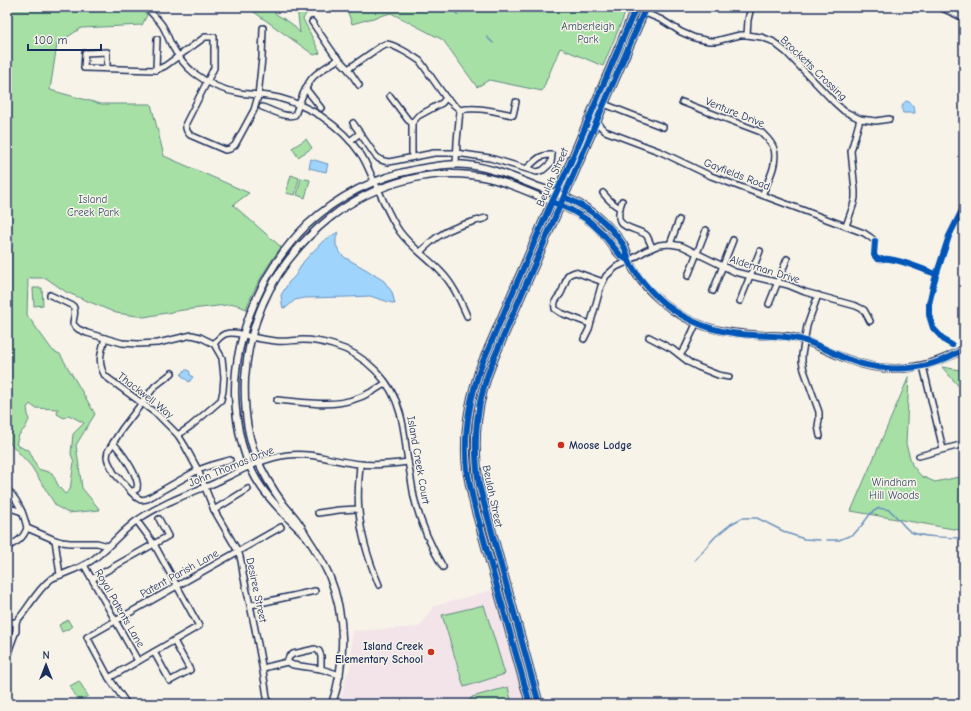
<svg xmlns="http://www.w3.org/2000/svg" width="971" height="711" viewBox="0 0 971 711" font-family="'Comic Neue',sans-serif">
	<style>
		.built { fill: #f2e4e9 }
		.green { fill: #a7e0a5; stroke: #618882; fill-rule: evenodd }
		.water { fill: #9fd4fd; stroke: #6a92bd }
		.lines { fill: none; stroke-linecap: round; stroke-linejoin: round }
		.stream { stroke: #6a92bd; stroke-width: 1.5 }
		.minor-casing { stroke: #1b2f5e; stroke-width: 8 }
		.tertiary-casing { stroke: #1b2f5e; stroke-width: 9 }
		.secondary-casing { stroke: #1b2f5e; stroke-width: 10 }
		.minor { stroke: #f7f3e8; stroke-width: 5 }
		.tertiary { stroke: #f7f3e8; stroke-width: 6 }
		.secondary { stroke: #f7f3e8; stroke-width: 7 }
		.cycleway-casing { stroke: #f7f3e8; stroke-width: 8 }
		.cycleway { stroke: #0057b8; stroke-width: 6 }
		.poi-dot { fill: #c8321e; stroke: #f7f3e8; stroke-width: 1.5 }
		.labels { text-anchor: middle; stroke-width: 3; stroke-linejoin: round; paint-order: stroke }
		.park-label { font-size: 11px; fill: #37526c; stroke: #f7f3e8 }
		.street-label { font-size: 11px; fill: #1b2f5e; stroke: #f7f3e8 }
		.poi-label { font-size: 11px; font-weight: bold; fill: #1b2f5e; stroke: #f7f3e8; text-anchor: start }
	</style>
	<rect width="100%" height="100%" fill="#f7f3e8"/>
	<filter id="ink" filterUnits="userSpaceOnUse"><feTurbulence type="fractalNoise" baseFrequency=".025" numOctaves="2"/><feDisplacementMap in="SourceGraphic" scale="8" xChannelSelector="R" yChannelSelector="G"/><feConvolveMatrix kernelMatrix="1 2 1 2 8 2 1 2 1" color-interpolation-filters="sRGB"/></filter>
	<g filter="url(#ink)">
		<path class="built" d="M492,590L525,704H339L343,692L347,672L349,673L351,661L352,631L419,627L434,606Z"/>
		<g class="green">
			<path d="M7,7H139L147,15L142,25L81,28L57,44L50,90L101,104H151L164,156L249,193L233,205L281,247C267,266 255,286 246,309L235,304L183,310L144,317L116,313L66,292L46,278H28L27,315L53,351L60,354L95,414L76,445L82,488L100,510L68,513L56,506L31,466L9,442L7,443ZM30,404L35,408L58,409L57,414L64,418L69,415L84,423L73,434L71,454L74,462L70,490L65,494L59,487L52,473L38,469L29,450L24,449L16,444L19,435L25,428L29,420L27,408Z"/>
			<path d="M247,7H270L276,14L292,24L300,33L297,7H310L303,19L320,53L314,55Z"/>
			<path d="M346,7H617C622,9 625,11 624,16L603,66L560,48L542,91L489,80L477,87L443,40L391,13L352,24Z"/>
			<path d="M306,139L312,148L298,157L292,148Z"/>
			<path d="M291,175L299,178L295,195L286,193Z"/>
			<path d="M301,178L310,180L305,198L297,195Z"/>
			<path d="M33,288H42L43,305L34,306Z"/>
			<path d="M942,367L960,370L964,374V397L961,389Z"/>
			<path d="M909,376L906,444L912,465L921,476L935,482L964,476V530H959L851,511Z"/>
			<path d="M484,605L505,674L464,687L442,615Z"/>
			<path d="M68,620L72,627L62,632L59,625Z"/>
			<path d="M79,681L88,696L78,701L70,686Z"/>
			<path d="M508,687L512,704H470L469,701L472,697Z"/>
		</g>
		<g class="water">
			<path d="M906,101C912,102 915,108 915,113H903C901,109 902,104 906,101Z"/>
			<path d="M311,159L328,164L326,172L309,168Z"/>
			<path d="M338,232L336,238V245L339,251L344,257L367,270L384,281L392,292L395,304L370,296L348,297L305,298L295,300L287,307L283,308L282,304L281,295L289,282L295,276L304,261L323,241Z"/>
			<path d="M185,370H188L190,372V375L193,377L189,382L181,375Z"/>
		</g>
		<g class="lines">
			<g class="stream">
				<path d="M450,7L458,15"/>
				<path d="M487,37L493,43"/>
				<path d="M827,540H839L854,534L862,525L871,513L879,508C882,509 886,509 889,510C894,512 903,527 911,532C920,537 952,538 964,538"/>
				<path d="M695,560L715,537L731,524L742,518H757L787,533L804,539L820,540"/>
			</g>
			<g class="minor-casing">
				<g id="minor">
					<path d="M146,7C151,13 158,19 162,25C166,31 168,38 171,44C177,55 184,65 194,73C207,83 224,91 240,93C253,95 267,95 279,98C294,102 308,108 321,116C336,126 352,141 362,156C368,166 372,178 378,189C385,204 390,218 400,232C411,247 428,258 441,272C453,284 460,300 467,316"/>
					<path d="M631,7L662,20L681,32L695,38L709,41H716L740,35H747L761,37L772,41L786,52L834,102L844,111L860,119L876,121L889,119"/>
					<path d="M940,7L964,18"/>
					<path d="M312,22L334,54L348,69L359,85"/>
					<path d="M747,35L748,20L751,7"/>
					<path d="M107,69V52L85,53L84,68L156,70L165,66L205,37H214V68L186,123C185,128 186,131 190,135L225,150L230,149L235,145L254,110L258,96L262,58L263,28"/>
					<path d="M348,69L381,46C384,45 384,44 387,44C395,45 413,56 420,61L446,98L460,110"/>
					<path d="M156,70L157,39"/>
					<path d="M306,89L321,108"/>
					<path d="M390,96L408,120L412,123"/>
					<path d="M682,102L761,132C766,137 772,142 774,149C778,164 768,181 762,195"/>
					<path d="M604,104L663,127"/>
					<path d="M262,107C272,110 284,118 295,115C299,104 305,86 313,77C320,70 331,64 339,59"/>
					<path d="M460,110C478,106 496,112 513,115L516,102"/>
					<path d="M597,120L600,126L605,131L661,152L711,176L864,233L870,237L875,241"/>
					<path d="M353,123L375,155L379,159L384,161L389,162L434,153H456L490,158L537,172L543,170L551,163L552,155C539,154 536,161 527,168"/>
					<path d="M350,141L360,133"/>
					<path d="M412,157V123L418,116L442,103L446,98"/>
					<path d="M456,164L457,141L460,110"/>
					<path d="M603,193C608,199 612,204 620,208"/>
					<path d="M622,201C612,228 626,225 645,234L647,236L652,247"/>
					<path d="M846,226L853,206L855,198V191L851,151L860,119"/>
					<path d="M670,244L679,220"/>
					<path d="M420,252C426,247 432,240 439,236C453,226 470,223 486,218"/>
					<path d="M688,276L706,230"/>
					<path d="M713,291L733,240"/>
					<path d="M50,295L73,306C77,312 73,317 73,324L78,329L87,333L122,343L138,344L158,343L192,335L200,337L214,344L222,358L224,377L223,391L221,400L191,426L178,435"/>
					<path d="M818,295L807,326L802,355V361L804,370L819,412V420L818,426L820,436"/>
					<path d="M740,301L760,251"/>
					<path d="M769,304L787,259"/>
					<path d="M590,324L561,313L555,309C553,298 559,299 562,291C564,286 566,280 568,275L575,272L581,274L603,282"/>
					<path d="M649,337L672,349L690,363L698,367L718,375L729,377"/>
					<path d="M105,338C101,353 97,362 105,376L158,415L178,435L185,446L198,470L214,510L236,548C241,553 242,567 243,574C253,617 262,660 268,704"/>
					<path d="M584,339L589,329L601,286L606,276L616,267L629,261L645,251L659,245L670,244L682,246L735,272L788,285L805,292L856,306L864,310L870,321"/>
					<path d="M214,344C217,340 220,336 225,334C234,331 244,335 252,337C260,339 268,340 276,341C285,342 294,340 303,340C313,340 323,342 333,345C365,354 392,381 400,413C405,429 405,445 408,461C410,473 412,485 414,497C420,522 430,545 443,567"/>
					<path d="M680,355L685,348L696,324"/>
					<path d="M923,366L943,449"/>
					<path d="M277,400C322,404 346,411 386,383"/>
					<path d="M113,443L108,451L107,457L108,461L114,473L136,497L141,500L147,499L198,470L212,465L230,460"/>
					<path d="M919,456L964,444"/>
					<path d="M360,464C359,480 357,495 359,511C361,536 369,561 379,585"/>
					<path d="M7,489C17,499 24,514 27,528"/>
					<path d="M131,492L137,489C137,487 138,484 137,482C135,471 121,451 113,443L122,429L155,386L172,373"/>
					<path d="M7,507L22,512"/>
					<path d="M214,510L248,489"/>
					<path d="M318,513L339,510L358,509"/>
					<path d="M27,528L55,540L60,575"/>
					<path d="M55,540L62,542L70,543H97L108,546"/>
					<path d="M7,547C17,542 23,539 27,528"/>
					<path d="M84,565L138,661"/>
					<path d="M92,579L168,536L159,519"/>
					<path d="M251,605L315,591"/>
					<path d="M7,623L16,622"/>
					<path d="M154,652L170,681L190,670L174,641"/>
					<path d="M7,655L16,631V622C28,609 36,591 50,580C53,577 59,576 63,574C73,570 82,567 91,561C107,550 120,533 136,521C160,504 188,494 215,483C238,472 262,458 288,455C313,452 335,462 360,464C376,466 392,464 408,462"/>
					<path d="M287,662L293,665L321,669L340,675"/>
					<path d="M263,668L287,662L289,657L293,654L315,649L319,651L321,656V669"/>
					<path d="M109,678L199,626L154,544L137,521"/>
					<path d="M127,704L109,678L87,637L281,527"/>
				</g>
			</g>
			<g class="tertiary-casing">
				<g id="tertiary">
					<path d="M307,537C291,521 275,506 262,488C243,461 236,426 235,394C234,334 264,267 307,225C338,196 376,177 418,169C434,166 451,163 468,165C492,168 514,177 536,186C558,194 582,202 600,218C608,225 624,242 627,252C631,262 625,253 630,263C639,282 657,299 674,311C701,329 727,333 758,335C770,336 784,335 796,338C814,343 830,353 847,359C887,375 927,370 964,349"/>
					<path d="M332,704C346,662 346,616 329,575C323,562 315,549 307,537C304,532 302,527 298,522C294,516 289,511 284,505C273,490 263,474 256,456C246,432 244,404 245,378C250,312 279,258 331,217C375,183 433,166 488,178C505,182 522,189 538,196C554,202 571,209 585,218C594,224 601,231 607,239C612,245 616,252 621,256C624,258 626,259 629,261"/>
				</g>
			</g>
			<g class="secondary-casing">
				<g id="secondary">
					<path d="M530,704L475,508C472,495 469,482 467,469C463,434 470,398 481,366L550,206L569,166L636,7"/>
					<path d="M539,704L479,485C472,439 476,401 494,358L646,7"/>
				</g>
			</g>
			<use href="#minor" class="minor"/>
			<use href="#tertiary" class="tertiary"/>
			<use href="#secondary" class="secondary"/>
			<g class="cycleway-casing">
				<g id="cycleway">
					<path d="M564,197C589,208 607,221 622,243C626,249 627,254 629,260C634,274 654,295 665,304C688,322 711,331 740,334C758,336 776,335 794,338C813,341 830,352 847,359C874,370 910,372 937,362C946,359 955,354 964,349"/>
					<path d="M555,203L571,210L589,221L602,233L621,256L629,261"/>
					<path d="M875,241L874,255L877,259C881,260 885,258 889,259C905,261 921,269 936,274"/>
					<path d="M952,345L945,341L933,328L929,315V304L934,282L949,236L964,206"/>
					<path d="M530,704L475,508C472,495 469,482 467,469C463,434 470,398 481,366L550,206L569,166L636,7"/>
					<path d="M539,704L479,485C472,439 476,401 494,358L646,7"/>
				</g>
			</g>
			<use href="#cycleway" class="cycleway"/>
		</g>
	</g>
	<g class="poi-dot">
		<circle cx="561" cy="445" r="4"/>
		<circle cx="431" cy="652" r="4"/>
	</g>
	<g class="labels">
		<g class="park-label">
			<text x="588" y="30">Amberleigh<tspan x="588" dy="13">Park</tspan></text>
			<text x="93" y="203">Island<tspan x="93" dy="13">Creek Park</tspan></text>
			<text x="894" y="486">Windham<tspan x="894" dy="13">Hill Woods</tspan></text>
		</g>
		<g class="street-label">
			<text transform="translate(814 68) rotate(44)" y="4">Brocketts Crossing</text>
			<text transform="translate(735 112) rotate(22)" y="4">Venture Drive</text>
			<text transform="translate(737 174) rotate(21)" y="4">Gayfields Road</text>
			<text transform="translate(552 177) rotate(-66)" y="4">Beulah Street</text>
			<text transform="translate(765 269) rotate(17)" y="4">Alderman Drive</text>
			<text transform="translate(146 395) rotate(38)" y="4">Thackwell Way</text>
			<text transform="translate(419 460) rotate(80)" y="4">Island Creek Court</text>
			<text transform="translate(231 466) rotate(-22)" y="4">John Thomas Drive</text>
			<text transform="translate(493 496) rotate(78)" y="4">Beulah Street</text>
			<text transform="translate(179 573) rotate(-29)" y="4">Patent Parish Lane</text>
			<text transform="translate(257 590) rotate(78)" y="4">Desiree Street</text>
			<text transform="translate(120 608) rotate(60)" y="4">Royal Patents Lane</text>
		</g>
		<g class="poi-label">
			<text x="569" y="449">Moose Lodge</text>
			<text x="423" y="650" text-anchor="end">Island Creek<tspan x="423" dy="13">Elementary School</tspan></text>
		</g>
	</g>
	<rect width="971" height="711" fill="none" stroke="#f7f3e8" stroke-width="24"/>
	<rect x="12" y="12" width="947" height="687" fill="none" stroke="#1b2f5e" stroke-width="1.5" filter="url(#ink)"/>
	<g transform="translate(46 665)" stroke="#f7f3e8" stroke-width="3" paint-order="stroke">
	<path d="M0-3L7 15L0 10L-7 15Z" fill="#1b2f5e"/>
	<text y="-6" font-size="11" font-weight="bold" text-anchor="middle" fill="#1b2f5e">N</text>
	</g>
	<path d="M28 44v6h73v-6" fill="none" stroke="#1b2f5e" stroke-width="2"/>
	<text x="34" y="44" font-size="12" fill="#1b2f5e" stroke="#f7f3e8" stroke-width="3" paint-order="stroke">100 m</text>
</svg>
